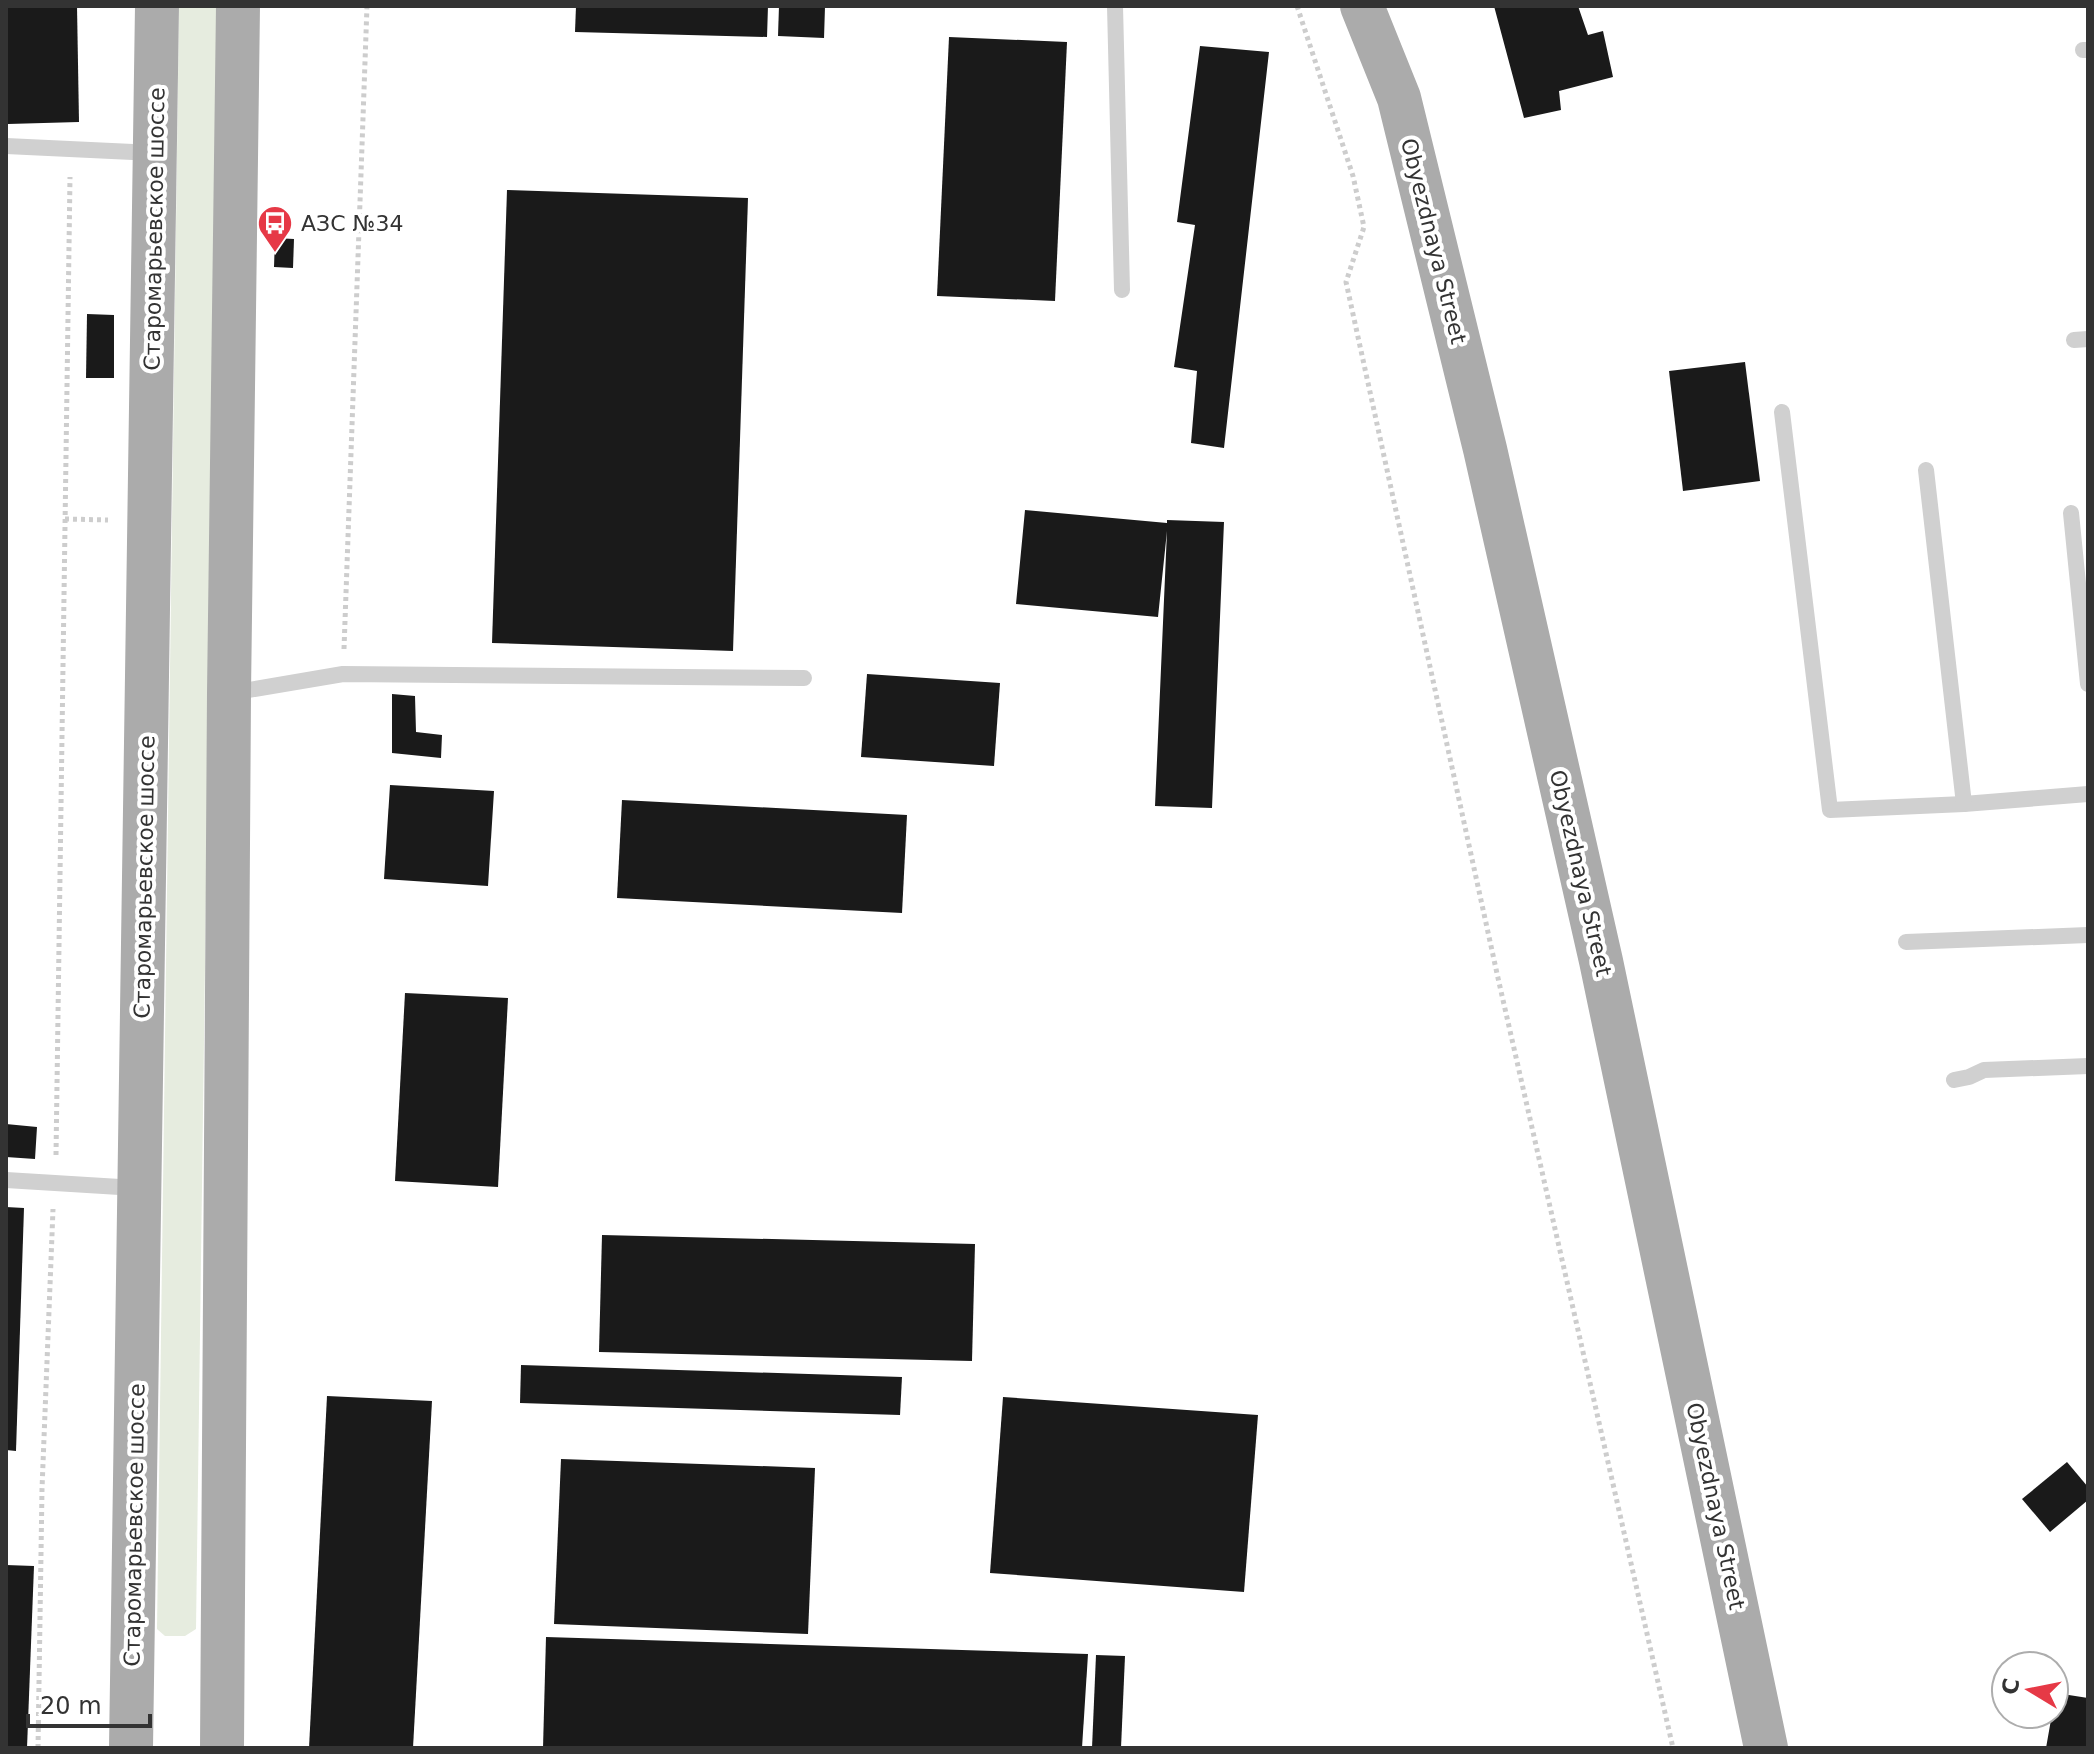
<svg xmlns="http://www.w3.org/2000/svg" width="2094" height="1754" viewBox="0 0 2094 1754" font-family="'DejaVu Sans',sans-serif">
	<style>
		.green { fill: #e6ecdf }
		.building { fill: #1a1a1a }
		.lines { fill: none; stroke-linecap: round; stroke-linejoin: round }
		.path { stroke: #cdcdcd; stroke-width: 5; stroke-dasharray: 4 4; stroke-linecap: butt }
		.service { stroke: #d0d0d0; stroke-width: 16 }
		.primary { stroke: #ababab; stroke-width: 44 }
		.labels { text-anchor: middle; stroke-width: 8; stroke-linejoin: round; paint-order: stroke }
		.poi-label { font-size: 22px; fill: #333; stroke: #fff; text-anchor: start }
		.street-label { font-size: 22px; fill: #333; stroke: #fff }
	</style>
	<rect width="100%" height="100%" fill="#fff"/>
	<path class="green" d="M179,6H218L196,1629L185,1636H165L157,1629Z"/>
	<g class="building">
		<path d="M6,6H77L79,122L8,124Z"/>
		<path d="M576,6H768L767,37L575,32Z"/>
		<path d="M779,6H825L824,38L778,36Z"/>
		<path d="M1494,6H1578L1588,35L1603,31L1613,77L1559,91L1561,110L1524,118Z"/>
		<path d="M949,37L1067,42L1055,301L937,296Z"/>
		<path d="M1200,46L1269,52L1224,448L1191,443L1197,371L1174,367L1195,225L1177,222Z"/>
		<path d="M507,190L748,198L733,651L492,643Z"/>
		<path d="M275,238L294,239L293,268L274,267Z"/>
		<path d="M87,314L114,315V378H86Z"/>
		<path d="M1745,362L1760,481L1683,491L1669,371Z"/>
		<path d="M1025,510L1167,523V520L1224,522L1212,808L1155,806L1167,531L1158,617L1016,604Z"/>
		<path d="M867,674L1000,683L994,766L861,757Z"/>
		<path d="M392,694L415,696L416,732L442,735L441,758L392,753Z"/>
		<path d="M390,785L494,791L488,886L384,879Z"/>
		<path d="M622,800L907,815L902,913L617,898Z"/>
		<path d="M405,993L508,998L498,1187L395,1181Z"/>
		<path d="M6,1124L37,1127L35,1159L6,1157Z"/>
		<path d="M6,1207L24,1208L16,1451L6,1450Z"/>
		<path d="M602,1235L975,1244L972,1361L599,1352Z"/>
		<path d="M521,1365L902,1377L900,1415L520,1403Z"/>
		<path d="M327,1396L432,1401L413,1748H309Z"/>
		<path d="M1003,1397L1258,1415L1244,1592L990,1573Z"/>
		<path d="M561,1459L815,1468L808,1634L554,1624Z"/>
		<path d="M2067,1462L2088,1487V1500L2050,1532L2022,1499Z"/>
		<path d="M6,1565L34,1566L27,1748H6Z"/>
		<path d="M546,1637L1088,1654L1082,1748H543Z"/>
		<path d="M1096,1655L1125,1656L1121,1748H1092Z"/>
		<path d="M2056,1693L2088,1698V1748H2046L2052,1714H2054Z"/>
	</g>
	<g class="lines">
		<g class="path">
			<path d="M1297,6L1353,176L1364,227L1346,282L1498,978L1673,1748"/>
			<path d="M65,519L108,520"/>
			<path d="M344,649L367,6"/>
			<path d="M56,1155L70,177"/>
			<path d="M38,1748L42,1489L53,1209"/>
		</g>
		<g class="service">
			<path d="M1115,6L1122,290"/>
			<path d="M2083,50H2088"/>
			<path d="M6,146L154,153"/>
			<path d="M2074,340L2088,339"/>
			<path d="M1782,412L1830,810L1964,804L2088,794"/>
			<path d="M1926,470L1964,804"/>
			<path d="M2071,513L2088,684"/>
			<path d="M231,693L343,674L804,678"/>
			<path d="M1906,942L2088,935"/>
			<path d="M1954,1080L1969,1077L1984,1070L2088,1066"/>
			<path d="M6,1180L136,1188"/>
		</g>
		<g class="primary">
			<path d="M1362,6L1399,98L1485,449L1601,961L1766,1748"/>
			<path d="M131,1748L157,6"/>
			<path d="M222,1748L229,693L238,6"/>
		</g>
	</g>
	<defs>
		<g id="bus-pin" transform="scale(1.8)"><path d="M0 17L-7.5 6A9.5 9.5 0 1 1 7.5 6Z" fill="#e63946" stroke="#fff"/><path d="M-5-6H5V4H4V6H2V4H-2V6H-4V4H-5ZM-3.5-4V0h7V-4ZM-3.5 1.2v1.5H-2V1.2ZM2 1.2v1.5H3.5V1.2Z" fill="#fff"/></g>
	</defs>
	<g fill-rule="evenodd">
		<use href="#bus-pin" x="275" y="223"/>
	</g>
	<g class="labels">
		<g class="poi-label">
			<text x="301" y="231">АЗС №34</text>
		</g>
		<g class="street-label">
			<text transform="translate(154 229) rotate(-89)" y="8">Старомарьевское шоссе</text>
			<text transform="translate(1434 241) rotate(76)" y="8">Obyezdnaya Street</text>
			<text transform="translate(1581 873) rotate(77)" y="8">Obyezdnaya Street</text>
			<text transform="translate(144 877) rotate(-89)" y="8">Старомарьевское шоссе</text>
			<text transform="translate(1716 1506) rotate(78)" y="8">Obyezdnaya Street</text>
			<text transform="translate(134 1525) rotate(-89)" y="8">Старомарьевское шоссе</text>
		</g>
	</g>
	<rect width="2094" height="1754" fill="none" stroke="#333333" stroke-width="16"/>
	<g transform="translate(2030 1690) rotate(280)"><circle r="38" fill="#ffffff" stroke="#adadad" stroke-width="2"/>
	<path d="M0-6L14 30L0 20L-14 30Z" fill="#e63946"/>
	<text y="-12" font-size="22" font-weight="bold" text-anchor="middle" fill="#333333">С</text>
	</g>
	<path d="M28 1714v12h122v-12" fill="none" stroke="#333333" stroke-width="4"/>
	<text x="40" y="1714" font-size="24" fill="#333333" stroke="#ffffff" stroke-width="6" paint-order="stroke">20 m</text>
</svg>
